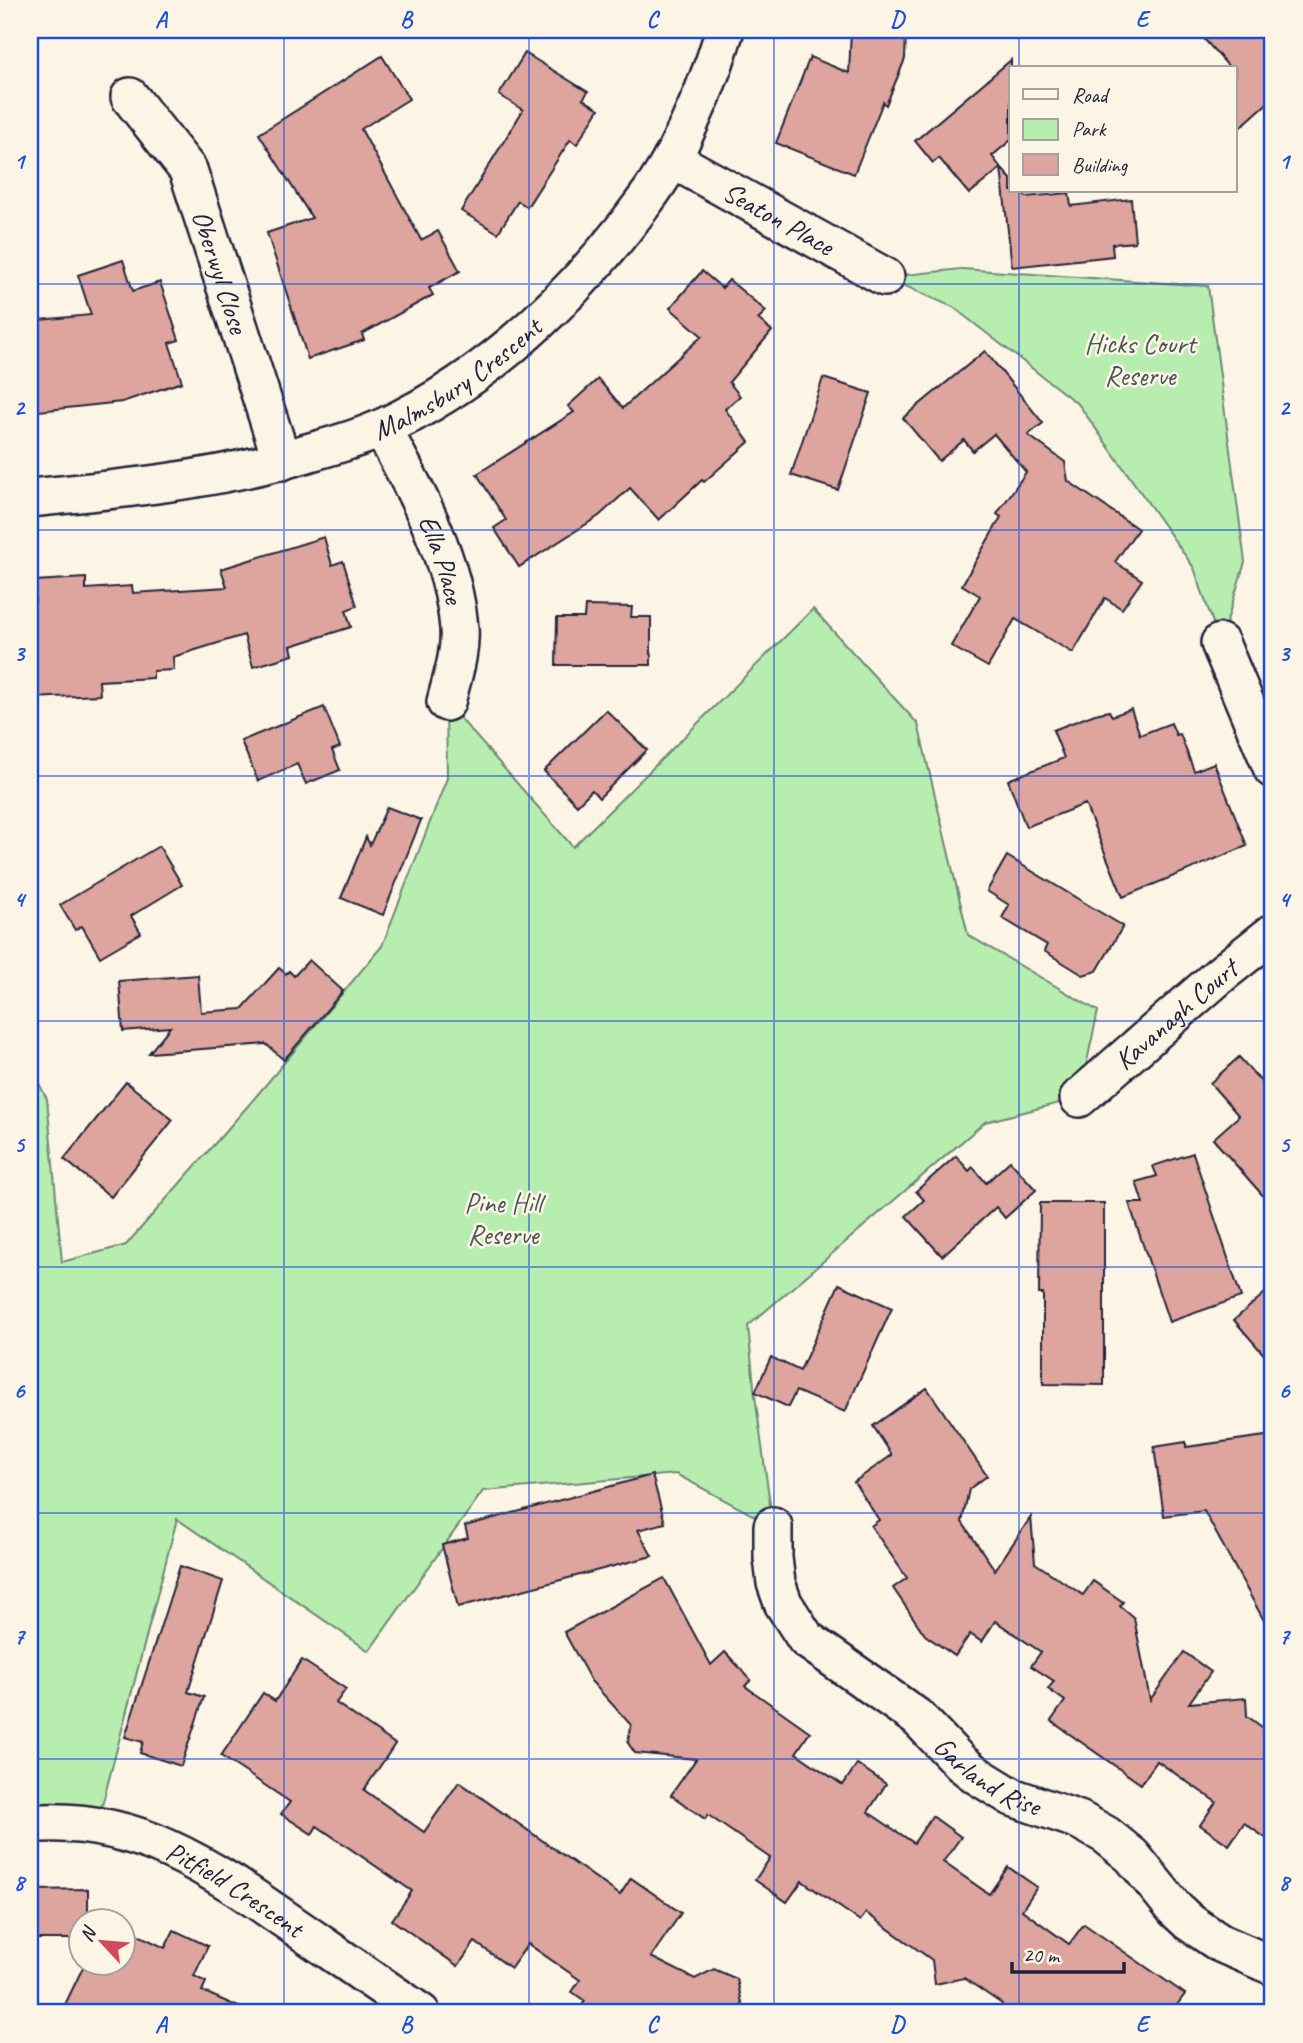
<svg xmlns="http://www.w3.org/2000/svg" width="1303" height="2043" viewBox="0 0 1303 2043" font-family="Caveat,sans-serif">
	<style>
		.green { fill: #b7eeb0; stroke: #6c8876; stroke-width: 2 }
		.building { fill: #dea49e; stroke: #22223b; stroke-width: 2 }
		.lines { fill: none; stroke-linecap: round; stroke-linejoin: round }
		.minor-casing { stroke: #22223b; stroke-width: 42 }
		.minor { stroke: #fcf5e5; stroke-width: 37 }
		.grid { fill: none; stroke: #1d4ed8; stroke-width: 2; stroke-opacity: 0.55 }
		.labels { text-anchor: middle; stroke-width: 5; stroke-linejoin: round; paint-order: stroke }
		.street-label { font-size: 28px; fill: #22223b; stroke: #fcf5e5 }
		.park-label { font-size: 28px; fill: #475558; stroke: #fcf5e5 }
		.neatline { fill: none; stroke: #1d4ed8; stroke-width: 2.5 }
		.grid-label { font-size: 23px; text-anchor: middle; font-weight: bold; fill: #1d4ed8 }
	</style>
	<rect width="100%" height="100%" fill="#fcf5e5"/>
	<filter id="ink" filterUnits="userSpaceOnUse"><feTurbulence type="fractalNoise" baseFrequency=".0143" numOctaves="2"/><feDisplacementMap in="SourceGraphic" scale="14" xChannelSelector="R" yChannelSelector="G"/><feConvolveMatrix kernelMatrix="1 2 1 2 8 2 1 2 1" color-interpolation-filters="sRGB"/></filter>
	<g filter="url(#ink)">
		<g class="green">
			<path d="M962,269L1208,286L1245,562L1220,643L1194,568L1079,405L953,307L885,277Z"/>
			<path d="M813,609L918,724L968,935L1098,1011L1079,1098L985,1122L748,1326L755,1396L773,1526L676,1474L483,1491L369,1651L177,1519L97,1825L30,1824V1066L47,1099L62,1262L126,1245L253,1100L382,946L447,778L446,702L573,847Z"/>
		</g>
		<g class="building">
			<path d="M851,30H906L905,59L886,105L883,102L854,174L776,143L810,57L849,73Z"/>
			<path d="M1196,30H1273V98L1235,132V68H1230Z"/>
			<path d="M525,53L588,92L583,99L599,109L577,144L570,140L527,207L518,201L498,233L461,211L523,110L499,95Z"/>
			<path d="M382,56L409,99L361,129L421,240L438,231L460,271L429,288L433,295L362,334L364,340L308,359L267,233L312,218L259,134Z"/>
			<path d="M1011,60V140L992,156L1001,168L969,194L939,158L933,163L915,141Z"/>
			<path d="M1001,168L1011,179V191H1021L1026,197L1069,193L1071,206L1131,199L1135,242L1112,244L1113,256L1012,267Z"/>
			<path d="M123,260L133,291L160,282L179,340L169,343L182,382L122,402L30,412V321L91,315L78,275Z"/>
			<path d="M702,271L722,288L729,280L766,311L758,319L772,331L729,382L740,396L725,409L749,442L704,482L702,480L659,520L630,488L599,516L519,567L494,528L506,520L477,474L574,412L568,406L598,379L623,408L702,336L670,308Z"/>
			<path d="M985,351L1043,423L1028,435L1065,462L1068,481L1138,529L1115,562L1142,580L1122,609L1105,598L1073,653L1015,619L988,667L951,646L980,596L962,585L1001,517L997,514L1026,472L994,434L973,451L964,440L939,461L903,418Z"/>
			<path d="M823,378L871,393L838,490L791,475Z"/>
			<path d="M324,537L332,565L343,561L357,606L346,610L351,627L291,646L293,655L253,667L244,635L173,657L174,670L153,671V678L99,681L100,695L30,698V602H35L34,581L86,578V589L132,586L133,593L227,587L221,569Z"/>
			<path d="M585,606L632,607L631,617H651V665H556L557,618H584Z"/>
			<path d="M324,707L340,747L332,750L340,770L306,784L297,764L258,781L241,741Z"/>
			<path d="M1131,709L1140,735L1171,723L1176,735L1180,734L1194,771L1214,763L1247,846L1123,897L1085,804L1026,827L1008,780L1064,758L1053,730L1095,714L1109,711L1112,716Z"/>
			<path d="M606,710L647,750L599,798L592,790L577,805L544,771Z"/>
			<path d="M387,807L421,820L383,915L341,898L366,837L370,845Z"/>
			<path d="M159,846L182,885L131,916L141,933L100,957L82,926L75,930L60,905Z"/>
			<path d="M1007,856L1123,926L1097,971L1083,975L1044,951L1047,945L1002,918L1009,905L987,891Z"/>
			<path d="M309,960L343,991L284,1060L266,1044L149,1053L170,1027L123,1031L119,981L198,975L201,1012L242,1009L279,968L286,974L289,971L294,976Z"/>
			<path d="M1239,1057L1273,1095V1207L1213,1139L1239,1116L1210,1083Z"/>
			<path d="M126,1082L173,1120L111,1197L64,1159Z"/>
			<path d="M1193,1153L1241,1297L1169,1322L1129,1203H1143L1136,1182L1157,1176L1153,1166Z"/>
			<path d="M956,1156L969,1171L973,1167L986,1183L1010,1161L1036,1190L1005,1218L996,1207L942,1256L906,1216L924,1200L916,1191Z"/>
			<path d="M1040,1203H1104V1385L1043,1384V1294H1039Z"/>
			<path d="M839,1284L892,1308L845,1412L796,1391L788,1407L755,1392L771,1357L800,1371Z"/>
			<path d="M1273,1286V1365L1234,1320Z"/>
			<path d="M927,1388L987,1476L969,1489L962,1522L995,1570L1031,1517L1035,1563L1083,1595L1093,1581L1123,1602L1120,1606L1134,1618L1150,1700L1184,1652L1211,1672L1189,1703L1246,1698L1247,1716L1273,1735V1843L1244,1823L1229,1845L1200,1825L1216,1802L1157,1761L1141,1784L1051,1721L1065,1701L1048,1689L1054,1681L1031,1666L1041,1652L995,1621L982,1642L970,1634L955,1656L925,1635L893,1588L907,1578L871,1526L879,1520L854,1482L892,1455L873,1426Z"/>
			<path d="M1273,1435V1637L1204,1511L1164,1516L1154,1447L1186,1442V1447Z"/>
			<path d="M652,1475L665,1523L638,1530L652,1556L458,1607L442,1545L468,1538L465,1526Z"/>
			<path d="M180,1566L223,1581L188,1692L204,1697L181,1766L140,1753L143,1742L125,1737Z"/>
			<path d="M664,1578L711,1665L725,1652L751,1680L745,1686L810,1732L796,1753L843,1785L857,1764L886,1784L868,1812L914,1843L932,1816L961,1837L943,1862L989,1894L1008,1867L1037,1887L1022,1910L1069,1944L1084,1924L1185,1994L1171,2013H1003L1002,2004L964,1978L935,1984L932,1960L866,1913L860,1921L802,1881L787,1902L755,1880L770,1858L708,1815L705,1819L671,1795L696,1759L635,1753L628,1743L631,1725L591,1681L564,1632Z"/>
			<path d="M302,1660L346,1689L336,1703L395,1744L364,1790L424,1832L459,1782L620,1895L631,1878L681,1913L651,1957L695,1979L714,1969L737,1979L744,2013H577L585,2001L572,1992L580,1980L528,1944L511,1968L475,1942L458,1966L392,1920L412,1891L317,1826L312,1834L281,1814L290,1802L221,1756L263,1693L275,1701Z"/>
			<path d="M88,1889V1911L108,1921H80V1939H37L36,1890Z"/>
			<path d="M122,1927L165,1948L174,1930L208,1946L194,1976L206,1982L202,1991L252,2013H61L85,1963H122Z"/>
		</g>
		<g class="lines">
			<g class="minor-casing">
				<g id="minor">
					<path id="s1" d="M130,97L188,170L282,461"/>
					<path id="s2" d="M672,159L885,277"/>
					<path id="s3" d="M382,428C415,489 453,557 459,628C461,653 452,678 446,702"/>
					<path id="s4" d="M30,498C123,489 216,480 307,453C332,446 358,439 382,428C478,384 560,309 625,227C642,205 660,182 673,157C694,117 712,73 725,30"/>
					<path d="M1220,643L1273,769"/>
					<path id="s5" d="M1079,1098L1220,975L1273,933"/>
					<path id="s6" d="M773,1526V1558L776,1583L783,1603L806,1639L918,1718L961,1763L978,1776L1012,1797L1079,1820L1106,1835L1132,1856L1175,1909L1189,1922L1220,1943L1273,1966"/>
					<path id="s7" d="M30,1824C134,1814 211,1868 293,1925C335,1954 378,1984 421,2013"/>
				</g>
			</g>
			<use href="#minor" class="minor"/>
		</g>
	</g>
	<path class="grid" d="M284,30V2013M529,30V2013M774,30V2013M1019,30V68M1019,191V2013M30,284H1273M30,530H1273M30,776H1273M30,1021H1273M30,1267H1273M30,1513H1273M30,1759H1273"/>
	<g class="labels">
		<g class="street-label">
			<text dy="10" stroke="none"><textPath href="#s2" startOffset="122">Seaton Place</textPath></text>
			<text dy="10" stroke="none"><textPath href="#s1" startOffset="200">Oberwyl Close</textPath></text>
			<text dy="10" stroke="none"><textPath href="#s4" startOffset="450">Malmsbury Crescent</textPath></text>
			<text dy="10" stroke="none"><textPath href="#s3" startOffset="145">Ella Place</textPath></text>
			<text dy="10" stroke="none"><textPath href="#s5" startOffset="128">Kavanagh Court</textPath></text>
			<text dy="10" stroke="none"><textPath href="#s6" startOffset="350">Garland Rise</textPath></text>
			<text dy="10" stroke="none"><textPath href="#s7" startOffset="220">Pitfield Crescent</textPath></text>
		</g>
		<g class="park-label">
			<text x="1140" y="353">Hicks Court<tspan x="1140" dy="32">Reserve</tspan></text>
			<text x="503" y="1212">Pine Hill<tspan x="503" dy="32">Reserve</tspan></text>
		</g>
	</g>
	<rect width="1303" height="2043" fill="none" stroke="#fcf5e5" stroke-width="77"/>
	<rect x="1009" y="66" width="228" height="126" fill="#fcf5e5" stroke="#a5a1a1" stroke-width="2"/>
	<rect x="1023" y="89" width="35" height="10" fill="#fcf5e5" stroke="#a5a1a1" stroke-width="2"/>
	<text x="1072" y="102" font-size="21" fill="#22223b">Road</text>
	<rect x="1023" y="119" width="35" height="21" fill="#b7eeb0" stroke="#a5a1a1" stroke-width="2"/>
	<text x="1072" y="136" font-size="21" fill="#22223b">Park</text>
	<rect x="1023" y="154" width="35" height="21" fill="#dea49e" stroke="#a5a1a1" stroke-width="2"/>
	<text x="1072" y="172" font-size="21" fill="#22223b">Building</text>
	<g transform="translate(102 1942) rotate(296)"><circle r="33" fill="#fcf5e5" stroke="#a5a1a1" stroke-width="2"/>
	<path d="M0-5L12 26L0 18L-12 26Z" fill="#d1495b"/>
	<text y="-10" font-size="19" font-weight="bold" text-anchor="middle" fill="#22223b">N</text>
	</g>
	<path d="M1012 1962v10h112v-10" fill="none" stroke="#22223b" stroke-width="3.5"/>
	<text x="1023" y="1962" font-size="21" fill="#22223b" stroke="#fcf5e5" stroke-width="5" paint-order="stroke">20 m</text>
	<rect x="38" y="38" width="1226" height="1966" class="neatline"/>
	<g class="grid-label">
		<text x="161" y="27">A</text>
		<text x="406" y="27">B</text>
		<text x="652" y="27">C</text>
		<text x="897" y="27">D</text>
		<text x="1142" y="27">E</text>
		<text x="19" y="169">1</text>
		<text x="1284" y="169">1</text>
		<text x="19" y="415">2</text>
		<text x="1284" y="415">2</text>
		<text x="19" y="661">3</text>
		<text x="1284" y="661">3</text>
		<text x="19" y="907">4</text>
		<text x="1284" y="907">4</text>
		<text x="19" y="1152">5</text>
		<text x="1284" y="1152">5</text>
		<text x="19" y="1398">6</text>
		<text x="1284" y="1398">6</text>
		<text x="19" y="1644">7</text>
		<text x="1284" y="1644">7</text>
		<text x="19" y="1890">8</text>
		<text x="1284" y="1890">8</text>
		<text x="161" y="2032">A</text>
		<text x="406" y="2032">B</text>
		<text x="652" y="2032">C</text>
		<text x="897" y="2032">D</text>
		<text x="1142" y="2032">E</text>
	</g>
</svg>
